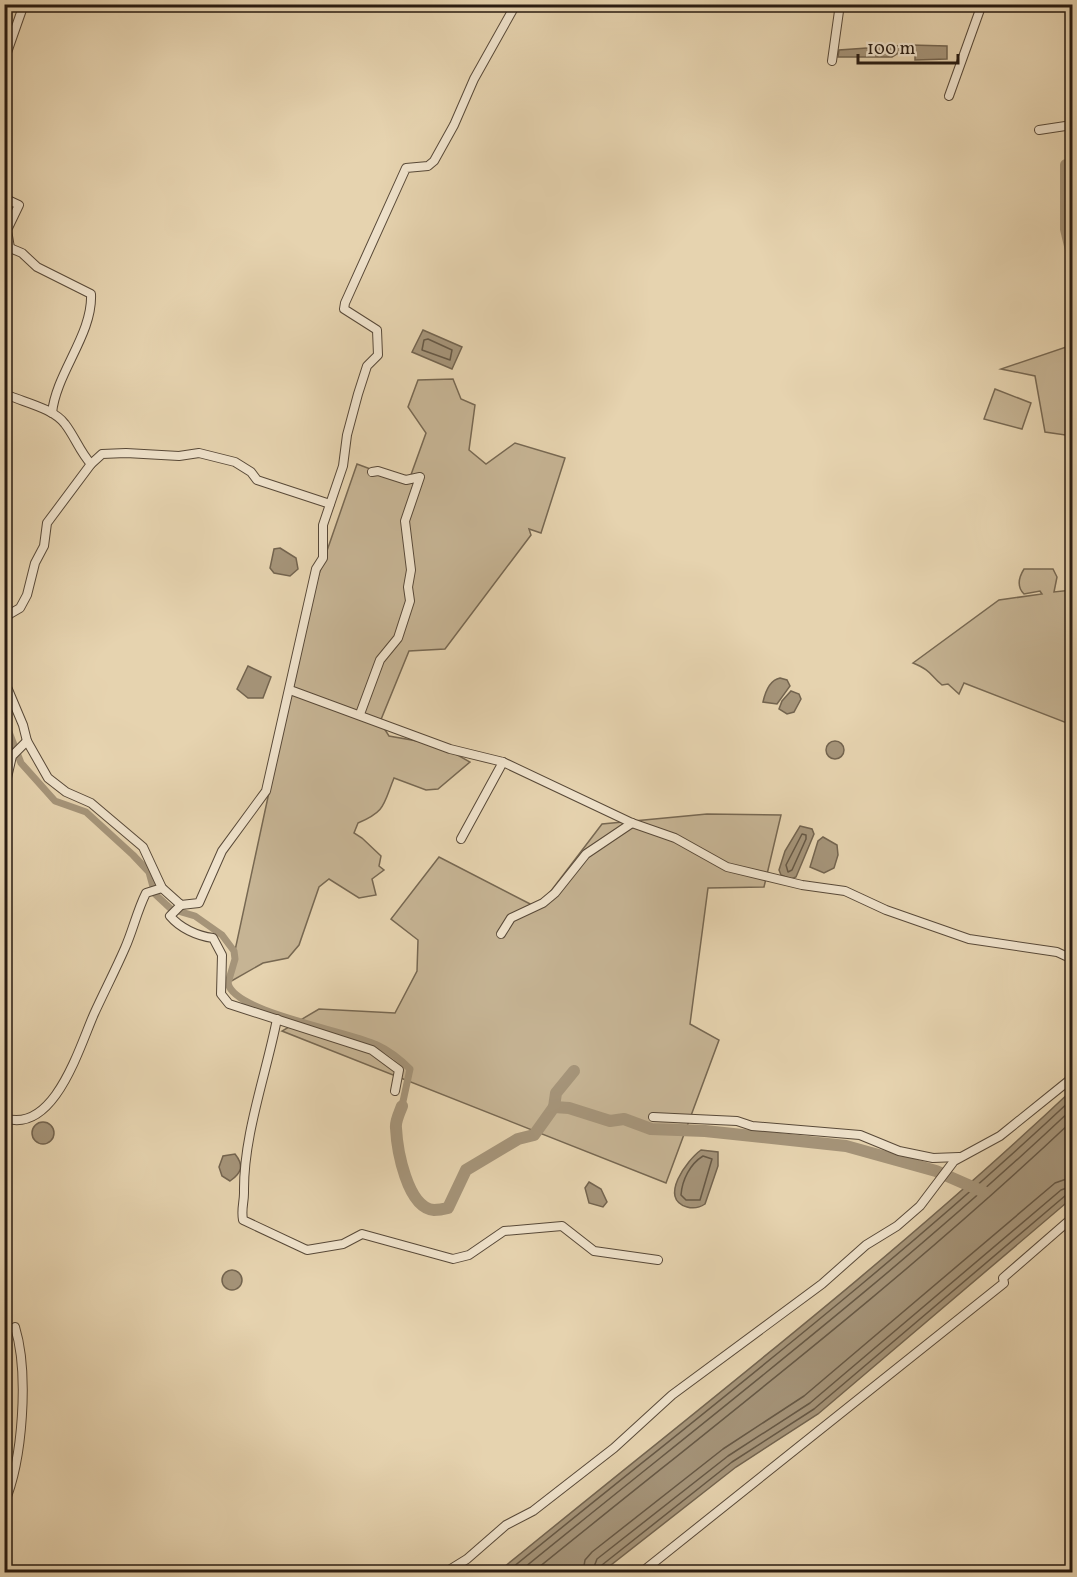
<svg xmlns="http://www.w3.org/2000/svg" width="1077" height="1577" viewBox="0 0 1077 1577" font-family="Vollkorn,serif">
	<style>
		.green { fill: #c6b494; stroke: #776852; stroke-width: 1.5 }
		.water { fill: #a59479; stroke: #73644f; stroke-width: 1.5 }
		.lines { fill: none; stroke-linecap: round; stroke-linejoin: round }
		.shore { stroke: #665845; stroke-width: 1.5 }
		.canal { stroke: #a59479; stroke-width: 7 }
		.river { stroke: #a59479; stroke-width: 12 }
		.minor-casing { stroke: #584938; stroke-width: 10 }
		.minor { stroke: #efe2cb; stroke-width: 8 }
	</style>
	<rect width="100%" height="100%" fill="#e6d3af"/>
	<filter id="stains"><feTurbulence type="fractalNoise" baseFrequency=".00333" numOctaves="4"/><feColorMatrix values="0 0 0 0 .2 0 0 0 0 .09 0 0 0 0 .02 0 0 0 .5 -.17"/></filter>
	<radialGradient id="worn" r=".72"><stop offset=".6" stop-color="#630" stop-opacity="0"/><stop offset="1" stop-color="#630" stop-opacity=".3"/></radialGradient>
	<g class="green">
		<path d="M1072,345V436L1045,432L1035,376L1001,369Z"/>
		<path d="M453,379L461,399L475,405L469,450L486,464L515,443L565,458L541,533L529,529L531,535L445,649L409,651L380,722L389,736L440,745L470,762L438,789L426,790L394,778C383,805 386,811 358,823L354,833L362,838L381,856L379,866L384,870L372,879L376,895L359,898L329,879L319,887L299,945L288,958L263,963L228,983L311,597L357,464L408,483L426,433L408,407L418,380Z"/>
		<path d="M995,389L1031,403L1022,429L984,419Z"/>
		<path d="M1024,569H1053L1057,577L1054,592L1072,590V725L964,683L959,694L948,684L942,685C929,674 932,671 913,663L999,600L1042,594L1040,591L1024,594C1016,586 1019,577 1024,569Z"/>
		<path d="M707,814L781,815L764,887L708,888L690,1024L719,1040L666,1183L282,1031L319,1009L395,1013L417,971L418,940L391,919L439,857L538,908L602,824Z"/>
	</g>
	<g class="water">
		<path d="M910,45L947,46V59L915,60V53L900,52L892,57H838L839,50Z"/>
		<path d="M423,330L462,347L452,369L412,352Z"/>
		<path d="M280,548L296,558L298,569L290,576L274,573L270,568L274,549Z"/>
		<path d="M248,666L271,677L263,698H248L237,689Z"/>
		<path d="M780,678L787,680L790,686L777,704L763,702C765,693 770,680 780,678Z"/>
		<path d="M791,691L799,694L801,699L794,712L787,714L779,709L782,701Z"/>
		<circle cx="835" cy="750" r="9"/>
		<path d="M800,826L812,829L814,834L796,877L791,879L781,875L779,870L785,851Z"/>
		<path d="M823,837L837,845L838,855L834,868L824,873L810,867L818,841Z"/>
		<path d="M1072,1090V1198L818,1414L736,1467L602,1572H498C691,1414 890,1262 1072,1090Z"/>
		<circle cx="43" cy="1133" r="11"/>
		<path d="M701,1150L718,1152V1166L705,1204C699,1208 694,1209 687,1207C658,1199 687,1160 701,1150Z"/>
		<path d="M235,1154C244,1165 242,1173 230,1181L222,1176L219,1167L223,1156Z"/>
		<path d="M589,1182L601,1189L607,1202L603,1207L589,1203L585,1188Z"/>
		<circle cx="232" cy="1280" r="10"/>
	</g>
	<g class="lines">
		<g class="shore">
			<path d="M428,339L452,350L450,360L422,350L424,340Z"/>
			<path d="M802,834L806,835V839L792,870L788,872L786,865Z"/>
			<path d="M703,1156L712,1159L700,1200H686L681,1195C682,1180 690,1164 703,1156Z"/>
			<path d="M507,1572C697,1417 893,1267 1072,1099"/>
			<path d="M519,1572C705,1420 897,1274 1072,1109"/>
			<path d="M533,1572C715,1424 902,1282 1072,1121"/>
			<path d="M583,1572L585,1560L592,1552L723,1449L804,1396L1055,1183L1072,1177"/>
			<path d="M592,1572L597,1559L728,1456L810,1403L1061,1190L1072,1186"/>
			<path d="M599,1572L602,1565L732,1462L814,1409L1066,1195L1072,1194"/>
		</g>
		<path class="canal" d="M4,719L21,763L55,801L86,812L133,855L149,872L155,894L171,909L195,916L222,935L234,951L235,959L228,983C234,1013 349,1031 377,1045C390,1051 400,1059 410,1069L402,1106"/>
		<g class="river">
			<path d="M1066,165V229L1072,254"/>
			<path d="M402,1106C400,1112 395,1121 396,1128C397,1149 407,1208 434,1210C438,1210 444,1209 448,1208L466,1170L518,1139L534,1135L554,1107L569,1108L610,1121L624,1119L651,1129L705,1131L846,1146L936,1171L984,1192"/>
			<path d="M554,1107L556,1093L574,1071"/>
		</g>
		<g class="minor-casing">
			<g id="minor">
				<path d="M4,61L24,4"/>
				<path d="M832,61L840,4"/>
				<path d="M949,96L982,4"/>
				<path d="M1039,130L1072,125"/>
				<path d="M4,198L19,205L7,230L10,248L4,257"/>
				<path d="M10,248L22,253L37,267L91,294C93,334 56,373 52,413"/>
				<path d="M4,399L10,396C27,403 54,409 65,424C75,437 80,452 91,464L47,523L44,546L35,563L27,595L20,608L8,615"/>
				<path d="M91,464L102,454L126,453L179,456L199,453L235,462L251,472L257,480L330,504"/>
				<path d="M4,630L8,615L6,614"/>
				<path d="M4,680L23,725L27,741L48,778L66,792L91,803L143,847L162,888L181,905L199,903L222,851L266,791L316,569L323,558V525L343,466L347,435L358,394L367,366L378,355L377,330L344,309L345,303L406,168L428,166L434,161L454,125L474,79L516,4"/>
				<path d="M290,690L450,749L503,762L632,823L675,838L727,867L802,885L845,891L886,910L969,939L1057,952L1072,959"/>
				<path d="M360,714L380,660L398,638L410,601L408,587L411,570L405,521L420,477L406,480L378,471L372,472"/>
				<path d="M4,791L12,756L27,741"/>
				<path d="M461,839L503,762"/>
				<path d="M181,905L170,916C180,928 197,936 213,938L222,955L221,994L229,1004L372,1050L399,1070L395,1091"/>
				<path d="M501,934L511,918L543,903L555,893L586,854L632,823"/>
				<path d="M277,1019C266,1075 243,1136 244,1193C244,1203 241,1209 243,1220L307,1250L343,1244L362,1234L453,1259L469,1255L504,1231L562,1226L594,1251L658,1260"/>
				<path d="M653,1117L737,1121L752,1126L860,1135L899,1151L933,1158L959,1157"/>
				<path d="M4,1118C54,1135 79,1048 94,1014C104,992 115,971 125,948C133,930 137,911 146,893L162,888"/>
				<path d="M4,1504C23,1460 29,1373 15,1327"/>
				<path d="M446,1572L467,1559L506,1525L533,1511L614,1448L672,1395L822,1284L866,1245L897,1226L920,1206L954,1161L1000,1136L1072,1078"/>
				<path d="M642,1572L1004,1283L1003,1278L1072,1218"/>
			</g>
		</g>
		<use href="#minor" class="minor"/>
	</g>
	<rect width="1077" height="1577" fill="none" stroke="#e6d3af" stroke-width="24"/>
	<rect x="6" y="6" width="1065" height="1565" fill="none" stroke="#281b11" stroke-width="3"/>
	<rect x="12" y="12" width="1053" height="1553" fill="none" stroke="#281b11" stroke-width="1.5"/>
	<path d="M858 54v9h100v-9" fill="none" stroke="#281b11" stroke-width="3"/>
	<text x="867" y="54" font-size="18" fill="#281b11" stroke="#efe2cb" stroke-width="4.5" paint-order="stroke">100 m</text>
	<rect width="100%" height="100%" filter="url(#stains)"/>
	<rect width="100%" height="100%" fill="url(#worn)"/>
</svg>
